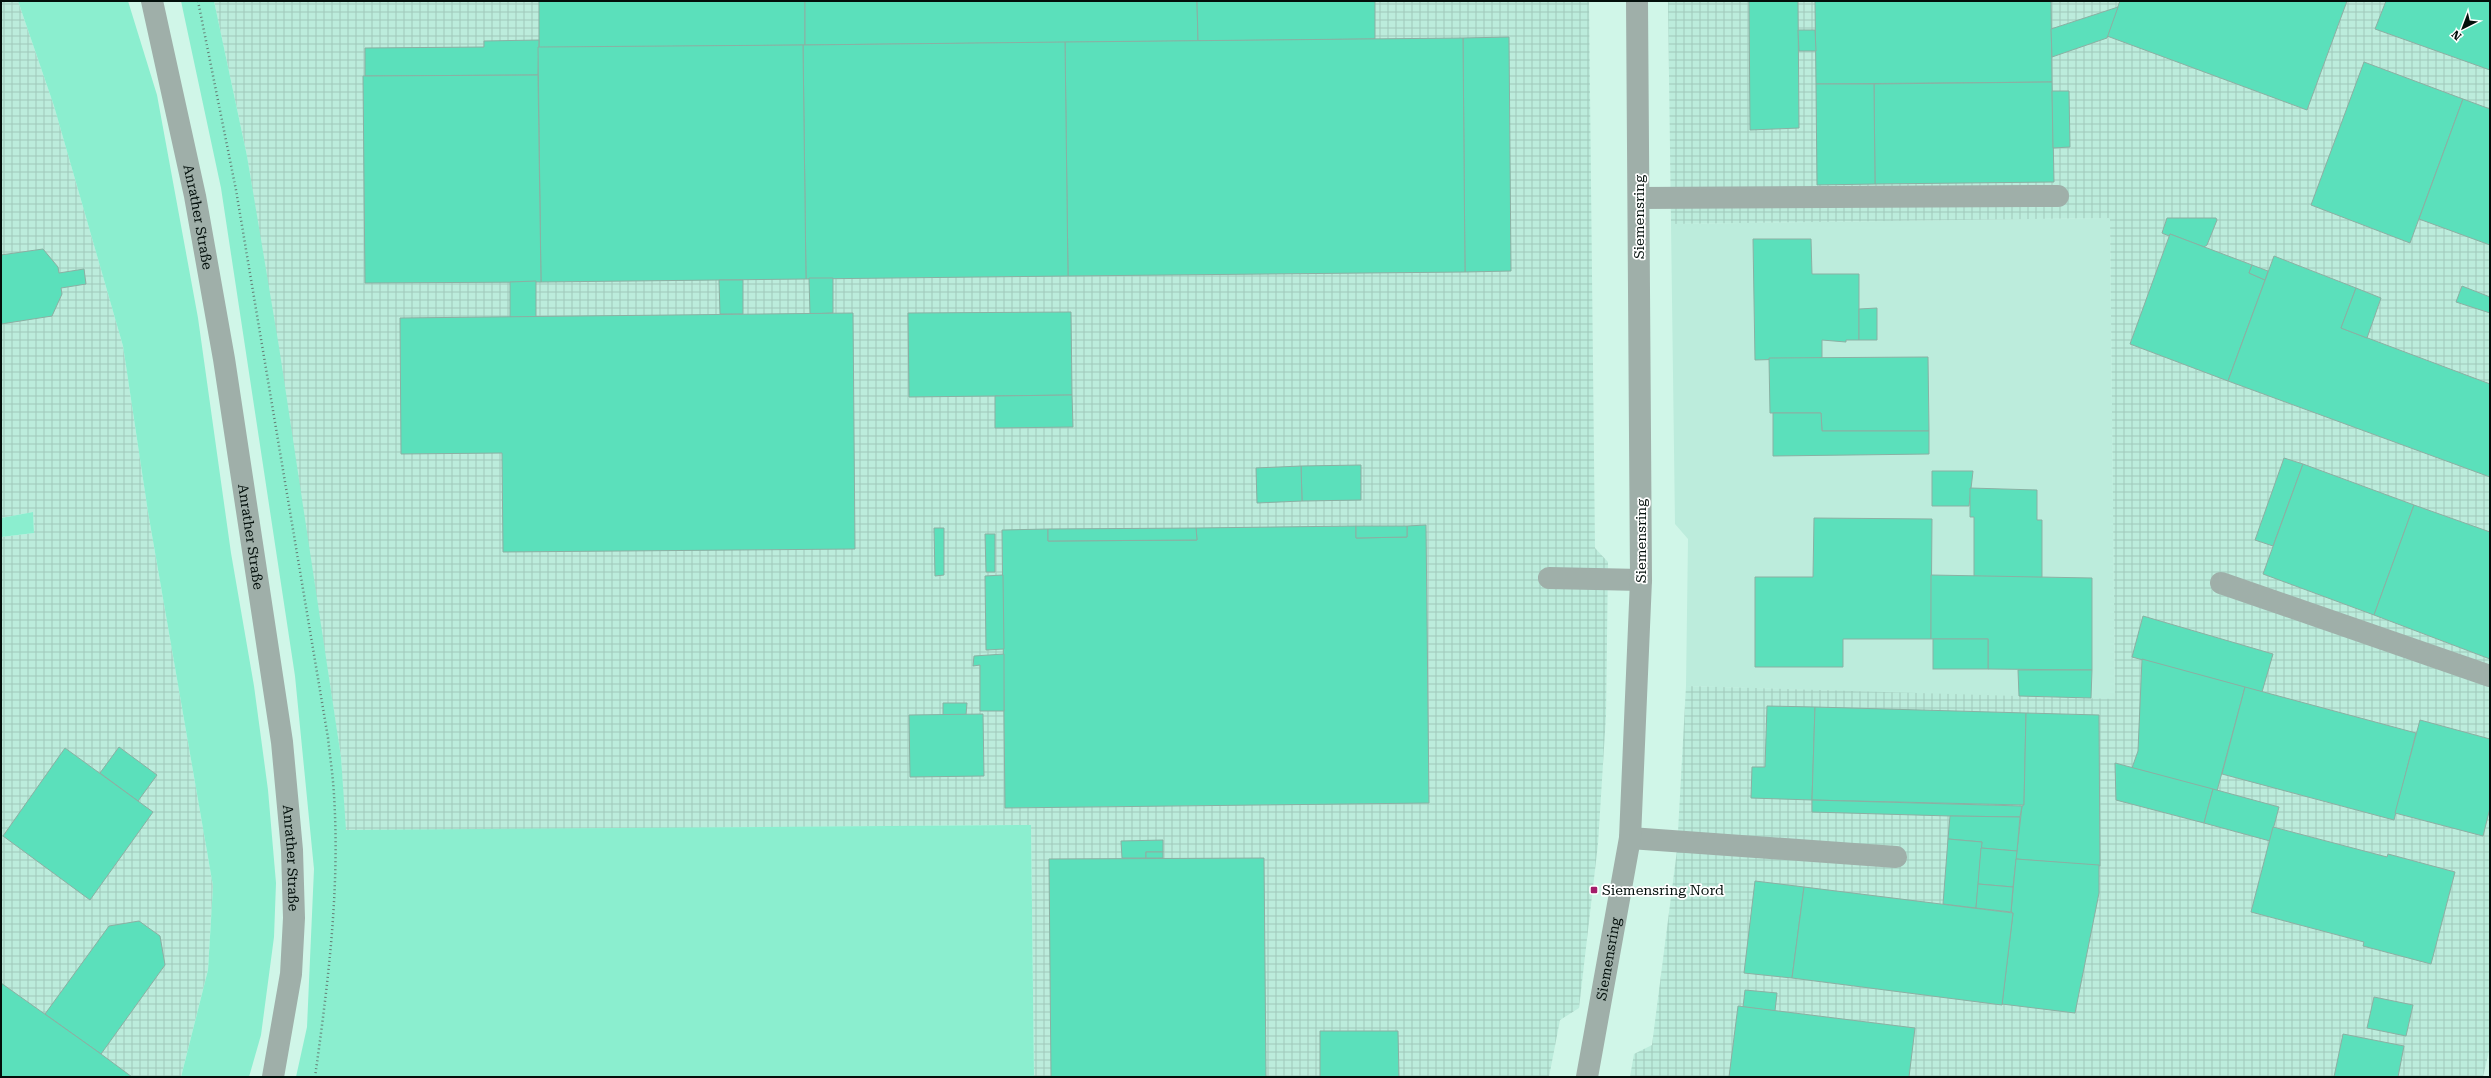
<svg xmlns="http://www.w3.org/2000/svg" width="2491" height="1078" viewBox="0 0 2491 1078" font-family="'Roboto Serif',serif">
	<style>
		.built { fill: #bcecdc }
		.industrial { fill: url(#industrial-grid) }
		.grass { fill: #8beecf }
		.building { fill: #5be0bb; stroke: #8bb0a3 }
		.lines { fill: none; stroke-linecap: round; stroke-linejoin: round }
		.path { stroke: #647d74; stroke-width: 2.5; stroke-dasharray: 1 3; stroke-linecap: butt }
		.minor { stroke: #9fafa9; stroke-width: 22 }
		.poi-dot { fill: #a31d6a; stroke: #fff; stroke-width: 1.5 }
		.labels { text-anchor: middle; stroke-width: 3.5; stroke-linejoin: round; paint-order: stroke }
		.street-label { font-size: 14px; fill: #030f0b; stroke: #fff }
		.poi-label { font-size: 14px; fill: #030f0b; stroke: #fff; text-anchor: start }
	</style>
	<defs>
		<pattern id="industrial-grid" width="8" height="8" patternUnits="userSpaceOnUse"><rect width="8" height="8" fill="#bcecdc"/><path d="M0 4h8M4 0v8" fill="none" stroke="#a0c9bb"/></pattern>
	</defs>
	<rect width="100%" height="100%" fill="#d0f6e8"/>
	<path class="built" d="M2110,218L2115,700L1686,686L1688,539L1675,524L1671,224Z"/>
	<g class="industrial">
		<path d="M1,1H18L54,106L123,346L148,512L213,886L208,970L181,1077H1V537L34,533L33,512L1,518Z"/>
		<path d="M214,1H1589L1595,548L1608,562L1606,716L1598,844L1579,1008L1560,1020L1549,1077H1034L1031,825L345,831L341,757L247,156Z"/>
		<path d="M1668,1H2490V1047L2483,1077H1630L1634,1054L1652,1045L1677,850L1686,686L2115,699L2110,218L1671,224Z"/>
	</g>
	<g class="grass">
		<path d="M18,1H128L157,95L198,318L231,553L254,686L268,790L276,883L274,937L261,1035L249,1077H181L208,970L213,886L148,512L123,346L54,106Z"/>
		<path d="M181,1H214L247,156L279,347L341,757L346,830L1031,825L1034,1077H296L307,1027L314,869L295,676L221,188Z"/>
		<path d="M33,512L34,533L1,537V518Z"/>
	</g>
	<g class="building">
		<path d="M539,1H805V45L539,48Z"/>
		<path d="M805,1H1197L1198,41L805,45Z"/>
		<path d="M1197,1H1375V39L1198,41Z"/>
		<path d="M1749,1H1798L1799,128L1750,130Z"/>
		<path d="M1815,1H2051L2052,82L1816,84Z"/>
		<path d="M2120,1H2347L2307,110L2107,36Z"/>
		<path d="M2386,1H2490V70L2375,29Z"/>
		<path d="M2118,7L2107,38L2052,57L2051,29Z"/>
		<path d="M1798,30H1815L1816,51H1799Z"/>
		<path d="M1509,37L1511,271L1465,272L1463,38Z"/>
		<path d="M1463,38L1465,272L1068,276L1065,42Z"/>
		<path d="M539,40L538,75L365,76V48L484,47V41Z"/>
		<path d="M1065,42L1068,276L806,279L803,45Z"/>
		<path d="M803,45L806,279L541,282L538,47Z"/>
		<path d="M2364,62L2463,99L2410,243L2311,205Z"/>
		<path d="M538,75L541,282L365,283L363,76Z"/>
		<path d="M2052,82L2054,182L1875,184L1874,84Z"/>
		<path d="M1816,84H1874L1875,184L1817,185Z"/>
		<path d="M2052,91H2069L2070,147L2053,148Z"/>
		<path d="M2463,99L2490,109V245L2419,219Z"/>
		<path d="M2167,218H2216L2217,220L2207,245L2204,247L2170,234L2169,236L2162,233Z"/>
		<path d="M2170,234L2252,265L2249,273L2265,280L2228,381L2130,344Z"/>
		<path d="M1753,239H1811L1812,274H1859V340H1846V342L1822,340V358L1755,360Z"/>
		<path d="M43,249L58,267L59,273L84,269L86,284L61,288L62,294L52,316L1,324V255Z"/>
		<path d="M2274,256L2356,288L2341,328L2490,384V477L2228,381Z"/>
		<path d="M2252,265L2268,271L2265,280L2249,273Z"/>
		<path d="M809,278H833V313L810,314Z"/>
		<path d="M719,280H743V314H720Z"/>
		<path d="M536,281V317H510V282Z"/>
		<path d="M2462,286L2490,297V313L2456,302Z"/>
		<path d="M2356,288L2381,298L2367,338L2341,328Z"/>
		<path d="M1877,308V340H1859V309Z"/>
		<path d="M1071,312L1072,395L909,397L908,313Z"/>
		<path d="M853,313L855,549L503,552L502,453L401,454L400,318Z"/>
		<path d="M1928,357L1929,431H1822L1821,413H1770L1769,358Z"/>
		<path d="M1072,395L1073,427L995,428V396Z"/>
		<path d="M1773,413H1821L1822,431H1929V454L1773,456Z"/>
		<path d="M2284,458L2303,464L2273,546L2255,540Z"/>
		<path d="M2303,464L2414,505L2374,615L2263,574Z"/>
		<path d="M1361,465V500L1302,501L1301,466Z"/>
		<path d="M1301,466L1302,501L1257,503L1256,468Z"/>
		<path d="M1932,471H1973L1969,506H1932Z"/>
		<path d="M1970,488L2037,490V520H2042V578L1974,577V517H1970Z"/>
		<path d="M2414,505L2490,532V659L2374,615Z"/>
		<path d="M1814,518L1932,519L1931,639H1843V667H1755V577H1813Z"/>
		<path d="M1426,525L1429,803L1005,808L1002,530L1048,529V541L1197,540L1196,528L1356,526V538L1407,537V526Z"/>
		<path d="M1356,526H1407V537L1356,538Z"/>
		<path d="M934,528H944V575L935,576Z"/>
		<path d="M1196,528L1197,540L1048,541V529Z"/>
		<path d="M985,534H995V572H986Z"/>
		<path d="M1003,575L1004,649L986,650L985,576Z"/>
		<path d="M1931,575L2092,578V670L1988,669V639H1931Z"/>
		<path d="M2143,616L2273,654L2262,692L2132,657Z"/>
		<rect x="1933" y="639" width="55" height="30"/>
		<path d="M1004,654V711H980V665L973,666L974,656Z"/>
		<path d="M2142,659L2245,687L2217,791L2132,768L2138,751Z"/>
		<path d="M2018,670H2092L2091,698L2019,696Z"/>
		<path d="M2245,687L2416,733L2394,820L2222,774Z"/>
		<path d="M943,703H967L966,715H943Z"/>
		<path d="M1767,706L1815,707L1812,800L1751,798L1752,767H1765Z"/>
		<path d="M1815,707L2026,713L2024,805L1812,800Z"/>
		<path d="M2026,713L2099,715L2100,866L2016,859L2022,806L2024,805Z"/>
		<path d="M983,714L984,776L910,777L909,715Z"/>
		<path d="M2420,720L2490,739V808L2483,836L2395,813Z"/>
		<path d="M119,747L157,775L138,801L100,773Z"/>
		<path d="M65,748L153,812L90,900L3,836Z"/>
		<path d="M2115,763L2213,789L2204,823L2116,800Z"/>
		<path d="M2213,789L2279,807L2270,841L2204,823Z"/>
		<path d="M1812,800L2022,806L2020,817L1950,816L1812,812Z"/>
		<path d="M1950,816L2020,817L2017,851L1981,848L1982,842L1948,839Z"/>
		<path d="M2273,827L2387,857L2388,854L2455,872L2431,964L2363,946L2364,942L2251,912Z"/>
		<path d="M1948,839L1982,842L1976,908L1943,904Z"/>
		<path d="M1163,840V852H1146V858H1122L1121,841Z"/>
		<path d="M1981,848L2017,851L2013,887L1978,884Z"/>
		<rect x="1146" y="852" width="17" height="6"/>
		<path d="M1264,858L1266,1077H1051L1049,859Z"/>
		<path d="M2016,859L2099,865V893L2075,1013L2002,1004L2013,913L2011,912Z"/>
		<path d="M1755,881L1804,887L1792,978L1744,973Z"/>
		<path d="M1978,884L2013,887L2011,912L1976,908Z"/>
		<path d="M1804,887L2013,913L2002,1005L1792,978Z"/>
		<path d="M139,921L160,936L165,965L101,1054L45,1014L109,926Z"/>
		<path d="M1,983L101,1054L132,1077H1Z"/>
		<path d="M1745,990L1777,993L1775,1011L1743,1007Z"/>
		<path d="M2374,997L2413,1005L2406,1036L2367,1028Z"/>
		<path d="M1738,1006L1915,1028L1909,1077H1729Z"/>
		<path d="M1320,1031H1398L1399,1077H1320Z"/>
		<path d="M2343,1034L2404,1046L2398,1077H2334Z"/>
	</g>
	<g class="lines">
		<path class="path" d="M198,1L236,190L328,738C330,757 333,776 334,795C340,889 328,984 315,1077"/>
		<g class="minor">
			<path id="s1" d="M152,1L195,196L224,359L282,742L292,850L294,918L291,974L273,1077"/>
			<path d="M1639,198L2058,196"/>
			<path d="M1549,578L1641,580"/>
			<path d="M2221,583L2490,676"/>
			<path d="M1630,838L1896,857"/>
			<path id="s2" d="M1587,1077L1630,838L1641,580L1637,1"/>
		</g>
	</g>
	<rect class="poi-dot" x="1590" y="886" width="8" height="8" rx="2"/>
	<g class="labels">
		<g class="street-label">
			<text dy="5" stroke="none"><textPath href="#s1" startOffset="221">Anrather Straße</textPath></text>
			<text transform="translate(1639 217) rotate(-90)" y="5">Siemensring</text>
			<text dy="5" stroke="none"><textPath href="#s1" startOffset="545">Anrather Straße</textPath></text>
			<text transform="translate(1641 541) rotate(-90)" y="5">Siemensring</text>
			<text dy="5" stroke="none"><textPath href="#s1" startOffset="869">Anrather Straße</textPath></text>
			<text dy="5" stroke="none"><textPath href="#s2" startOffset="120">Siemensring</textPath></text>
		</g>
		<g class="poi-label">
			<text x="1602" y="895">Siemensring Nord</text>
		</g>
	</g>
	<rect width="2491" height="1078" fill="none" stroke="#030f0b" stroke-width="4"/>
	<g transform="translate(2463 28) rotate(222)" stroke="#ffffff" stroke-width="3" paint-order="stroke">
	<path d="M0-3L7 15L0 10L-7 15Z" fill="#030f0b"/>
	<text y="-6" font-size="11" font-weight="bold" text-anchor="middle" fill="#030f0b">N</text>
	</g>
</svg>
